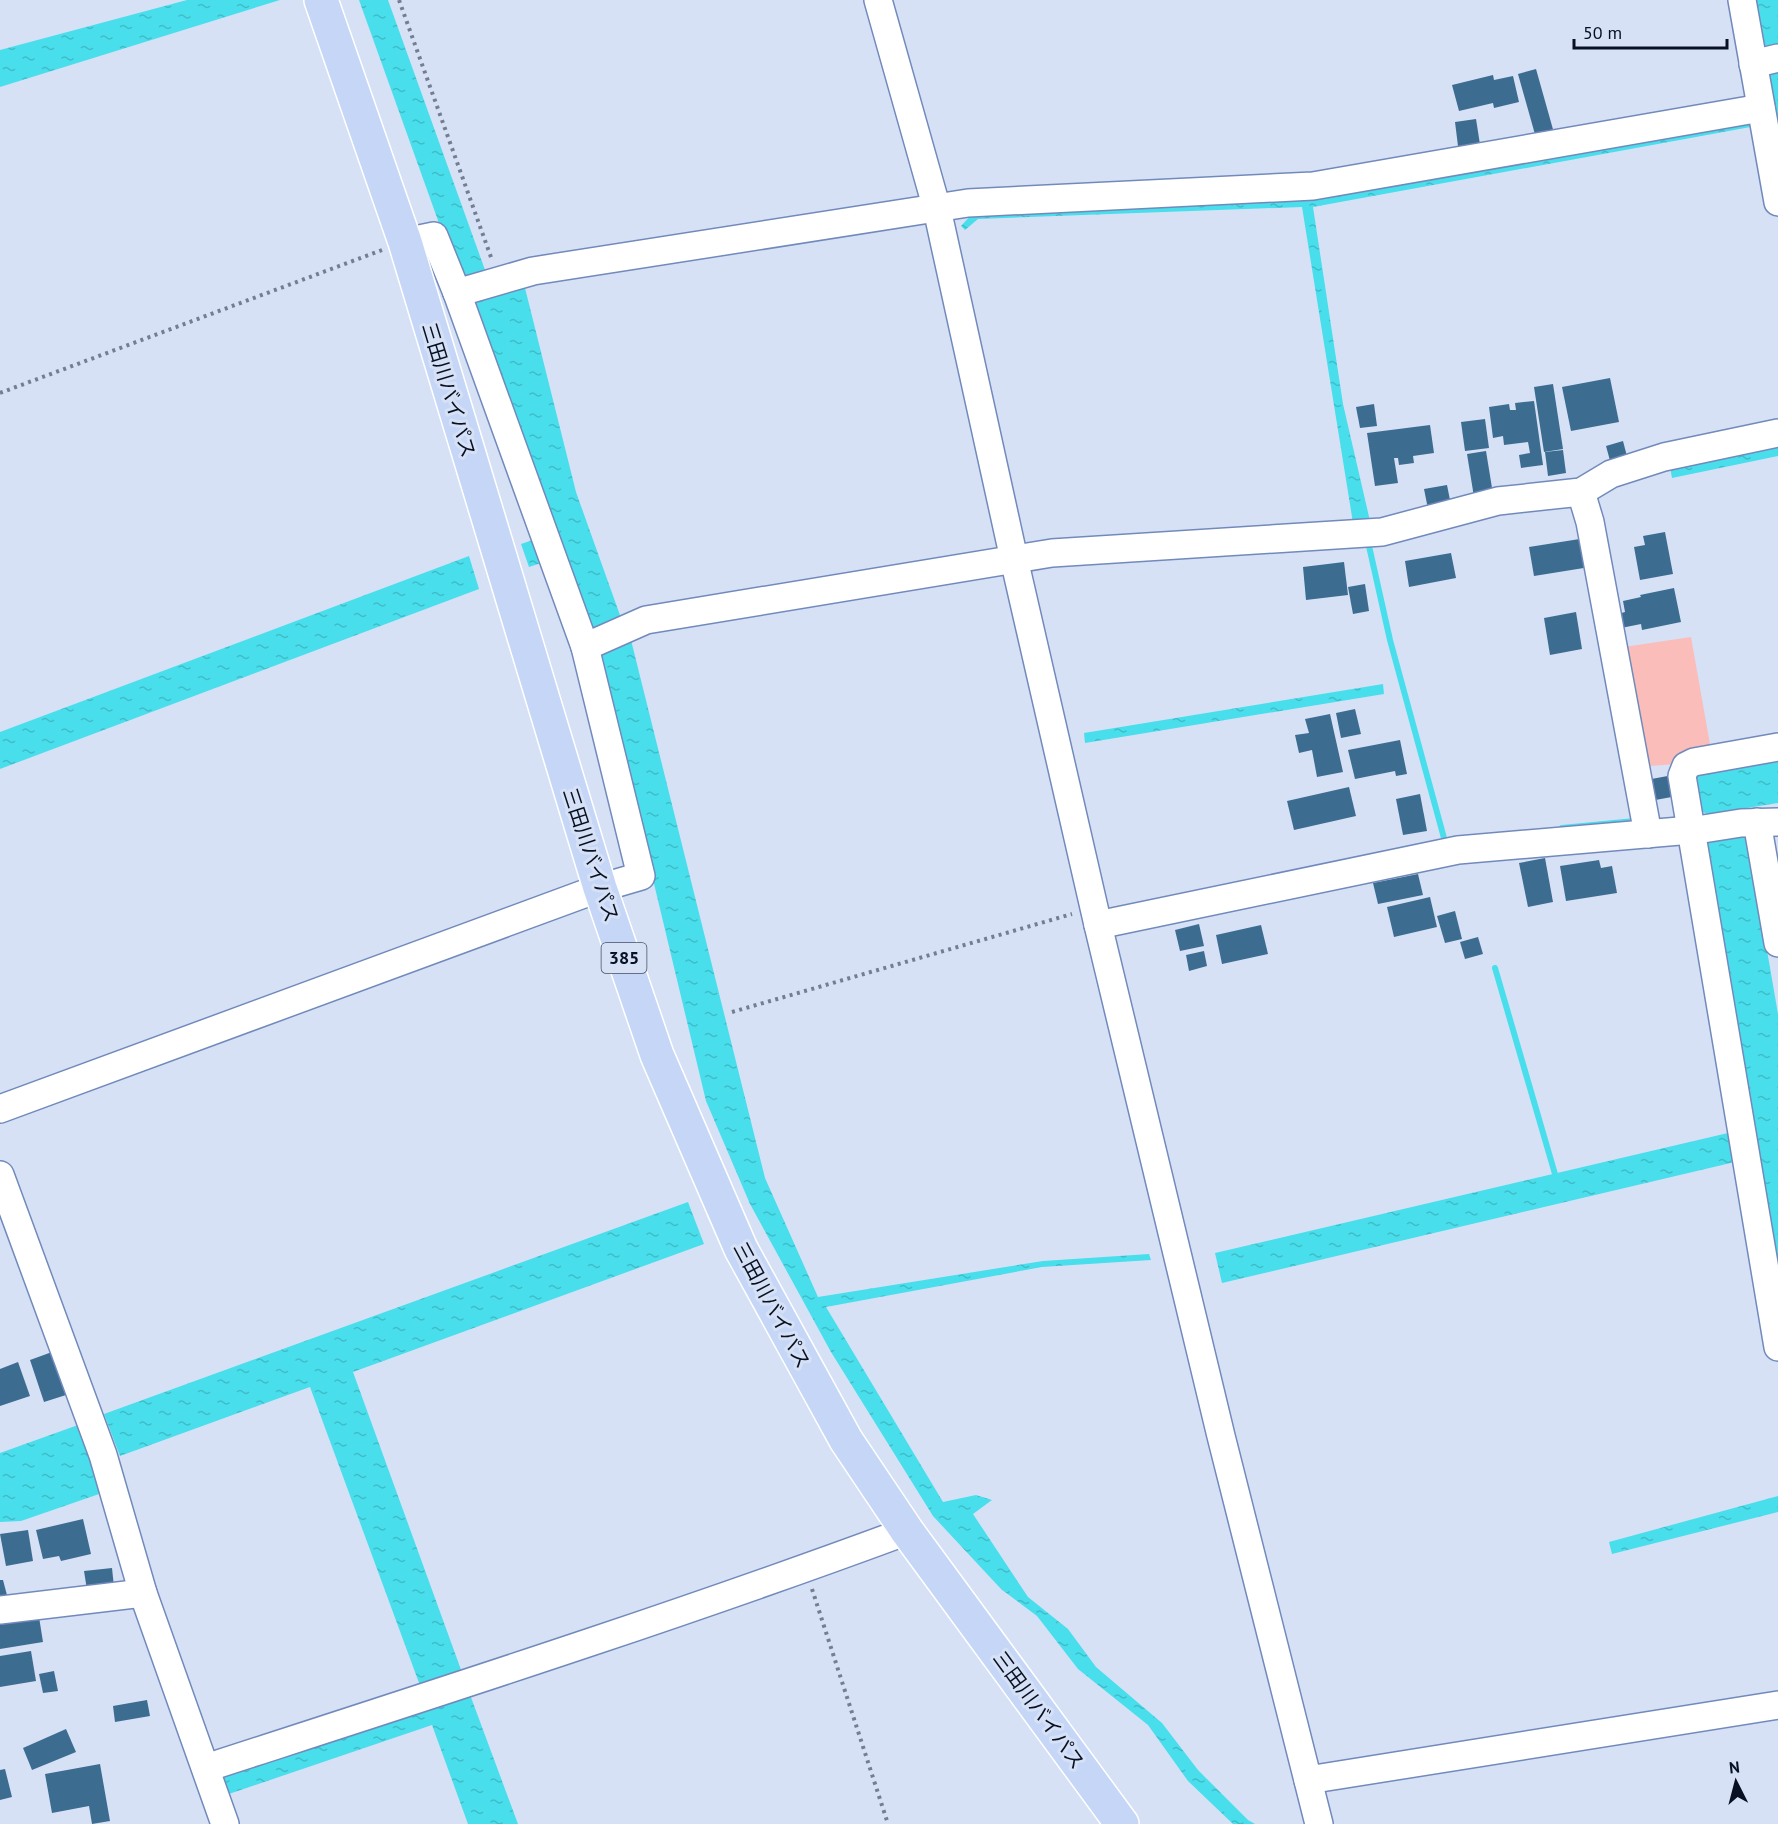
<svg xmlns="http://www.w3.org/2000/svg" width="1778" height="1824" viewBox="0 0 1778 1824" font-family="'PT Sans','Noto Sans JP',sans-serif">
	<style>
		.park { fill: #fabdb9 }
		.water { fill: url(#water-ripples) }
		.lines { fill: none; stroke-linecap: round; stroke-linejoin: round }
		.stream { stroke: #49deeb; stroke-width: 6 }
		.building { fill: #3d6c91 }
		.minor-casing { stroke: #728abb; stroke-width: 30 }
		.highway-casing { stroke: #fff; stroke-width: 36 }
		.path { stroke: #747e91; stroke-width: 4; stroke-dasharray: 3 4.5; stroke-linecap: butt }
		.minor { stroke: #fff; stroke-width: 27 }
		.highway { stroke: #c5d6f6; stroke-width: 33 }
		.labels { text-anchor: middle; stroke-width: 6; stroke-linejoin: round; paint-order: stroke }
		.shield { fill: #d6e1f6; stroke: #464f62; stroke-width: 1.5 }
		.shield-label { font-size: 18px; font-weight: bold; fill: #081123 }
		.street-label { font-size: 20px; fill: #081123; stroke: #d6e1f6 }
	</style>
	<defs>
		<pattern id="water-ripples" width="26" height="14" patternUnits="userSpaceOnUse" patternTransform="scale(1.5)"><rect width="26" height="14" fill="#49deeb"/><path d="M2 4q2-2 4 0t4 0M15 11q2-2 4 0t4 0" fill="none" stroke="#3ebdc9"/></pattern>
	</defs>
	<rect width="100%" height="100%" fill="#d6e1f6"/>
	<path class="park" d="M1691,637L1711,750L1677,764L1649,766L1624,647Z"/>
	<g class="water">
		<path d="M187,0H280L0,87V50Z"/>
		<path d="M359,0H388L485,270L476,281L459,279Z"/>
		<path d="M1754,0H1778V137Z"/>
		<path d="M1754,118L1756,126L1313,207L1343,404L1370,521L1353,523L1302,207L978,219L965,230L961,226L973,213L1314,197Z"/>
		<path d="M525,288L576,492L621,618L603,629H592L472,306L483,297Z"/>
		<path d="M1778,444V456L1672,478L1670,467Z"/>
		<path d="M539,538L547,561L529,567L521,544Z"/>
		<path d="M469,556L479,589L0,769V732Z"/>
		<path d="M631,640L765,1178L818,1297L1043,1261L1149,1254L1151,1260L1042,1267L826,1307L943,1502L976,1495L992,1500L973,1514L1028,1597L1068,1629L1096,1667L1162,1723L1198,1770L1248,1820L1255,1824H1233L1188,1781L1148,1725L1078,1669L1037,1616L1001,1589L933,1516L831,1352L750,1204L706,1101L600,658L610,646Z"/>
		<path d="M1383,684L1384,694L1085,743L1084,733Z"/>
		<path d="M1778,759V803L1734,810L1738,835L1747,834L1778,1014V1281L1702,841L1712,839L1708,814L1700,811L1695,773Z"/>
		<path d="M1728,1133L1735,1162L1222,1283L1215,1253Z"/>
		<path d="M688,1202L704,1244L353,1372L464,1678L422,1691L310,1387L120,1456L104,1414Z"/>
		<path d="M78,1425L102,1493L21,1521L0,1522V1453Z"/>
		<path d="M1778,1496V1512L1612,1554L1609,1542Z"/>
		<path d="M469,1692L518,1824H468L432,1725L226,1795L219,1776Z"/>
	</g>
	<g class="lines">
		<g class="stream">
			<path d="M1369,546L1390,640L1444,838"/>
			<path d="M1562,828L1635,821"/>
			<path d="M1495,968L1555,1174"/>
		</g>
	</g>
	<g class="building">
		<path d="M1536,69L1554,133L1536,138L1518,74Z"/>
		<path d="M1493,75L1494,80L1513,76L1519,102L1494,108L1493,103L1459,111L1452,85Z"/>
		<path d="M1476,119L1481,151L1459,154L1455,122Z"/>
		<path d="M1610,378L1619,422L1571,431L1562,387Z"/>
		<path d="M1553,384L1563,449L1544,452L1534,387Z"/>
		<path d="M1534,401L1543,465L1521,468L1519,455L1530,453L1528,442L1504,445L1503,436L1493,438L1489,407L1509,404L1510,410H1516L1515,403Z"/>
		<path d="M1374,404L1377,426L1360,428L1356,407Z"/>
		<path d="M1485,419L1489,448L1465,451L1461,422Z"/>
		<path d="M1430,425L1434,453L1413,456L1414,463L1399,465L1398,458H1394L1398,483L1375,486L1367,433Z"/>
		<path d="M1623,441L1629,464L1612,468L1606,446Z"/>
		<path d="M1563,450L1566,473L1548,476L1545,452Z"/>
		<path d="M1486,451L1493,494L1474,497L1467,454Z"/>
		<path d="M1447,485L1451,505L1428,509L1424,489Z"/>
		<path d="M1665,532L1673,574L1640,580L1634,547L1645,545L1643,536Z"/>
		<path d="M1586,538L1590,567L1534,576L1529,547Z"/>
		<path d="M1451,553L1456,578L1409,587L1405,561Z"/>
		<path d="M1344,562L1348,595L1306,600L1303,567Z"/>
		<path d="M1365,584L1369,611L1353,614L1348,587Z"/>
		<path d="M1674,588L1681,622L1642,630L1641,624L1621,628L1618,614L1625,612L1623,601L1641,597L1640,595Z"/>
		<path d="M1576,612L1582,649L1550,655L1544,618Z"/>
		<path d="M1355,709L1361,734L1341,738L1336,713Z"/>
		<path d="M1330,714L1343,772L1317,777L1312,750L1299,753L1295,735L1309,733L1305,719Z"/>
		<path d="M1400,740L1407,774L1396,776L1395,771L1355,779L1348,750Z"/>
		<path d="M1673,775L1677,796L1650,801L1646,780Z"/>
		<path d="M1349,787L1356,816L1294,830L1287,801Z"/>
		<path d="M1420,794L1427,831L1403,835L1396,799Z"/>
		<path d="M1545,858L1553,902L1528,907L1519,863Z"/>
		<path d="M1599,860L1601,868L1612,866L1617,893L1566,901L1560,866Z"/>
		<path d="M1418,874L1423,895L1378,904L1373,883Z"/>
		<path d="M1430,897L1437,927L1394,937L1387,907Z"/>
		<path d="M1455,911L1462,939L1445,943L1437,916Z"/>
		<path d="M1199,924L1204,946L1180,951L1175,930Z"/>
		<path d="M1261,925L1268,954L1222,964L1216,935Z"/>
		<path d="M1478,937L1483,954L1465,959L1460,942Z"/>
		<path d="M1204,951L1207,966L1189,971L1186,955Z"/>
		<path d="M52,1352L66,1395L44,1402L30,1360Z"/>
		<path d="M18,1362L30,1396L0,1406V1369Z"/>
		<path d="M83,1519L91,1554L61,1561L59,1556L43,1559L36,1530Z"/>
		<path d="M28,1530L33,1561L6,1566L0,1534Z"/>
		<path d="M112,1568L114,1587L87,1590L84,1571Z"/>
		<path d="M0,1580H3L8,1599L0,1601Z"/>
		<path d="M39,1617L43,1642L0,1649V1623Z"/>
		<path d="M31,1651L36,1681L0,1687V1656Z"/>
		<path d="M54,1671L58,1691L43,1693L39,1674Z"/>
		<path d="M147,1700L150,1716L115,1722L113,1706Z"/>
		<path d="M66,1729L76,1752L32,1770L23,1748Z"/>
		<path d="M100,1764L110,1821L92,1824L89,1806L52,1813L45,1774Z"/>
		<path d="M5,1769L12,1797L0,1800V1770Z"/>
	</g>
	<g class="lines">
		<g class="minor-casing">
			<g id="minor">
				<path d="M878,0L937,209L1014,559L1098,925L1221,1436L1319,1824"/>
				<path d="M1742,0L1778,202"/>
				<path d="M1753,64L1778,58"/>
				<path d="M405,242L434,236L457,293L533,271L968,203L1313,186L1761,108"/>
				<path d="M457,293L585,647"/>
				<path d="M1581,492L1590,522L1648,834"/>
				<path d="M1778,747L1694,762L1686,766L1682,776L1778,1347"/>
				<path d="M1757,822L1778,943"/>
				<path d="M1098,925L1458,850L1703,829L1741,823L1778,822"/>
				<path d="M0,1109L600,888L641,876L585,647L646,620L1052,553L1382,532L1498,501L1581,492L1611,474L1664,457L1778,433"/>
				<path d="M0,1175L103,1455L143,1593L225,1824"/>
				<path d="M0,1610L143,1593"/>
				<path d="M206,1768C440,1692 675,1617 907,1531"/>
				<path d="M1308,1780L1778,1705"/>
			</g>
		</g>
		<g class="highway-casing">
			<path id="highway" d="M321,0L405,242L600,888L657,1055L741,1249L846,1440L907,1531L1122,1824"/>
		</g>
		<g class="path">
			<path d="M399,0L492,260"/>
			<path d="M0,393L382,250"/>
			<path d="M732,1012L1072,914"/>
			<path d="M812,1589L888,1824"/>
		</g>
		<use href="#minor" class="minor"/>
		<use href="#highway" class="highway"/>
	</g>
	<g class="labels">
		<rect class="shield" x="601.5" y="943" width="45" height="30" rx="4.5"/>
		<g class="shield-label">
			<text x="624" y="964">385</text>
		</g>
		<g class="street-label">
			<text transform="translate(449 390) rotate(73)" y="7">三田川バイパス</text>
			<text transform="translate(591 855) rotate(72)" y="7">三田川バイパス</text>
			<text transform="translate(772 1305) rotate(62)" y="7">三田川バイパス</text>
			<text transform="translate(1039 1710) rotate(54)" y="7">三田川バイパス</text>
		</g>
	</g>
	<g transform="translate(1736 1782) rotate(354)" stroke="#d6e1f6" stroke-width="4.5" paint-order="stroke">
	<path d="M0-4.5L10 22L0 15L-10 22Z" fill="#081123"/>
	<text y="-9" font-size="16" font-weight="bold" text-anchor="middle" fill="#081123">N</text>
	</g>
	<path d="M1574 39v9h153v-9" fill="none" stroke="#081123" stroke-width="3"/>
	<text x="1583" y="39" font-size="18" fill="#081123" stroke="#d6e1f6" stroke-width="4.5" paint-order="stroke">50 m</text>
</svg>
